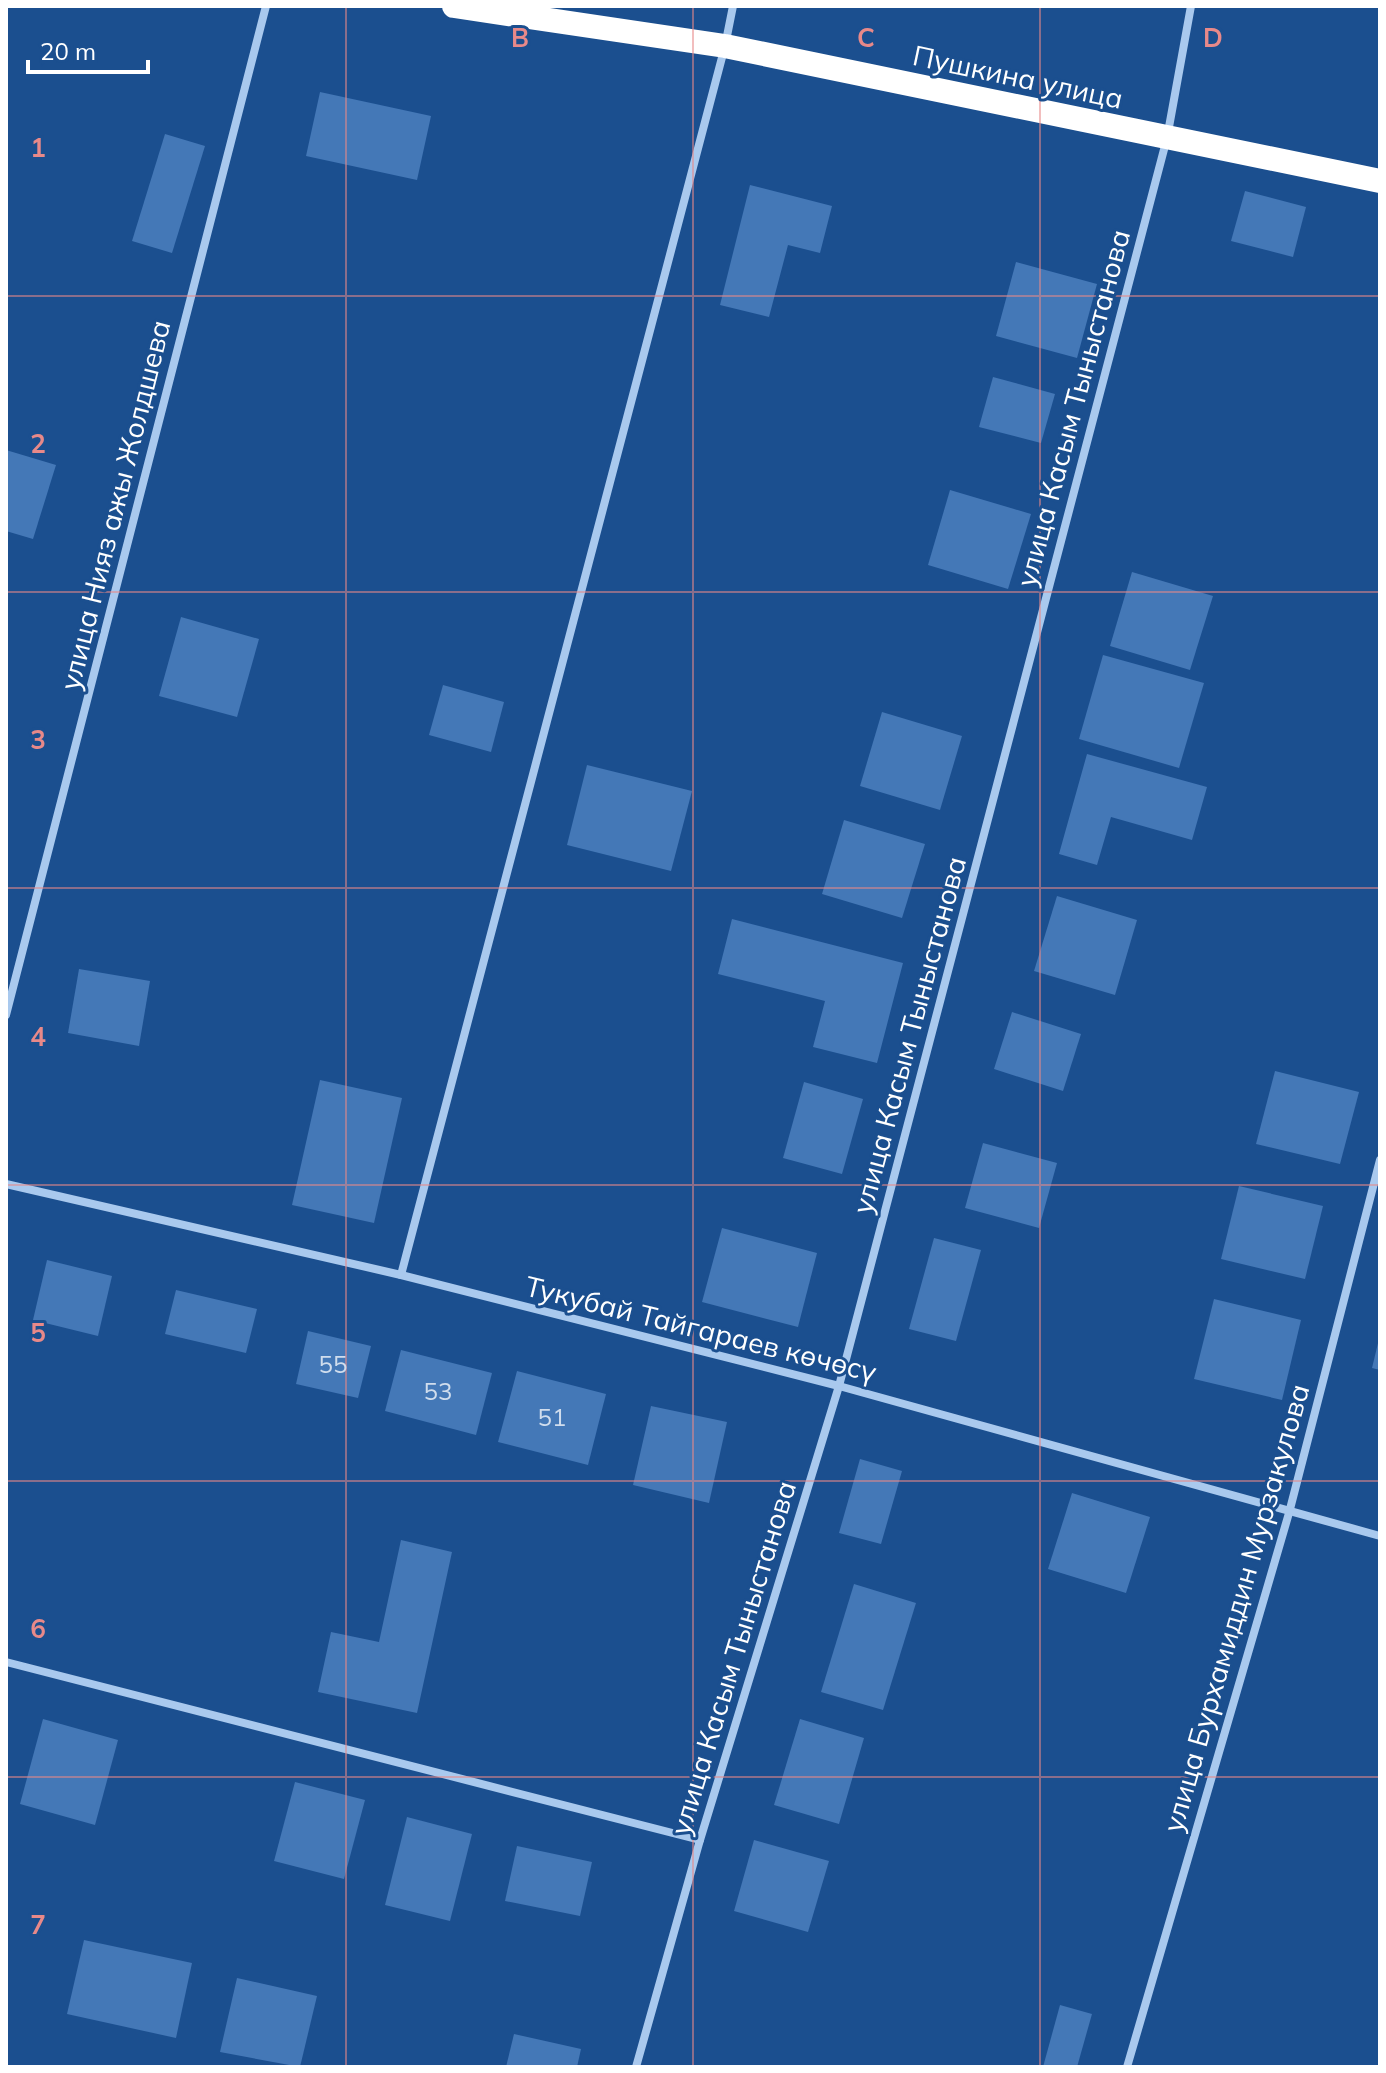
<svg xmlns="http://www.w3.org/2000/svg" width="1386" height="2073" viewBox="0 0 1386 2073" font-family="Mulish,sans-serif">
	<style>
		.building { fill: #4478b7 }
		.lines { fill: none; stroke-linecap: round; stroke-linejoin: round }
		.street { stroke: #a9c9ee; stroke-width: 8 }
		.highway { stroke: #fff; stroke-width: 24 }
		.grid { fill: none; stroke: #e88989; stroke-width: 2; stroke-opacity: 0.55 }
		.labels { text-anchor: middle; stroke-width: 6; stroke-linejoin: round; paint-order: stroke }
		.number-label { font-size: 24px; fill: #d0dded }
		.street-label { font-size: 28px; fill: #fff; stroke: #1b4f8f }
		.grid-label { font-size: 26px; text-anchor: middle; font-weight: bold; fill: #e88989; stroke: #1b4f8f; stroke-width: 6; stroke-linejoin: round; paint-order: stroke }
	</style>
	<rect width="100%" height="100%" fill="#1b4f8f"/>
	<g class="building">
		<path d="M320,92L431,116L417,180L306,156Z"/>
		<path d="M165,134L205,146L172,253L132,241Z"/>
		<path d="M750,185L832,206L820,253L788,245L769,317L720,305Z"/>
		<path d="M1245,191L1306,207L1293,257L1231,241Z"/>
		<path d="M1016,262L1097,284L1077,358L996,336Z"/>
		<path d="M993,377L1055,394L1041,443L979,427Z"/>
		<path d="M6,450L56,465L33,539L6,531Z"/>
		<path d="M950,490L1031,514L1008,589L928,565Z"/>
		<path d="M1132,572L1213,596L1190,670L1110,646Z"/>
		<path d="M181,617L259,639L237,717L159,696Z"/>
		<path d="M1103,655L1204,683L1179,768L1079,739Z"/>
		<path d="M443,685L504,702L491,752L429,735Z"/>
		<path d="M882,712L962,736L940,810L860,786Z"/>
		<path d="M1087,754L1207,787L1192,840L1111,817L1097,865L1059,854Z"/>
		<path d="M587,765L692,791L671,871L567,845Z"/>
		<path d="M844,820L925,844L902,918L822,894Z"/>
		<path d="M1057,896L1137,920L1115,995L1034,971Z"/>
		<path d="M732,919L903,963L877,1063L813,1047L825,1001L718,974Z"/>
		<path d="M79,969L150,981L139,1046L68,1033Z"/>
		<path d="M1012,1012L1081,1034L1063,1091L994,1069Z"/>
		<path d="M1275,1071L1359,1092L1340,1164L1256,1144Z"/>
		<path d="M320,1080L402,1098L374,1223L292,1205Z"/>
		<path d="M804,1082L863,1099L842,1174L783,1158Z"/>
		<path d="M983,1143L1057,1163L1039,1228L965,1208Z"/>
		<path d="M1239,1186L1323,1206L1305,1279L1221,1259Z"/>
		<path d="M722,1228L817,1253L798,1327L702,1302Z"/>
		<path d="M934,1238L981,1250L956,1341L909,1329Z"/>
		<path d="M47,1260L112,1276L98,1336L33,1320Z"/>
		<path d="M176,1290L257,1309L246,1353L165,1334Z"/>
		<path d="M1214,1299L1301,1320L1282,1400L1194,1379Z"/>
		<path d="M308,1331L371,1346L358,1398L296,1384Z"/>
		<path d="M1379,1339H1380V1370L1372,1368Z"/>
		<path d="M401,1350L492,1373L476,1435L385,1411Z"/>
		<path d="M517,1371L606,1394L588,1465L498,1442Z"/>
		<path d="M651,1406L727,1422L709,1503L633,1485Z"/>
		<path d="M860,1459L902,1471L881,1544L839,1533Z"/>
		<path d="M1072,1493L1150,1517L1126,1593L1048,1569Z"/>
		<path d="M401,1540L452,1552L417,1713L318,1692L331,1632L379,1642Z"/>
		<path d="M854,1584L916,1603L883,1710L821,1692Z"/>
		<path d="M43,1719L118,1740L95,1825L20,1804Z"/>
		<path d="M800,1719L864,1738L839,1824L774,1805Z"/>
		<path d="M295,1782L365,1800L344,1879L274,1861Z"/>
		<path d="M407,1817L472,1834L450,1921L385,1905Z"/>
		<path d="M754,1840L829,1861L808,1932L734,1911Z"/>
		<path d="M517,1846L592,1862L580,1916L505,1901Z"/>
		<path d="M84,1940L192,1963L176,2038L67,2014Z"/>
		<path d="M237,1978L317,1996L300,2067L220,2052Z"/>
		<path d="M1060,2005L1092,2014L1077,2067H1043Z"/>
		<path d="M514,2034L581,2049L577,2067H506Z"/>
	</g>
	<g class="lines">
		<g class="street">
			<path d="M6,1015L266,6"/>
			<path d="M6,1184L401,1275L839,1386L1380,1536"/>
			<path d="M401,1275L725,46L733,6"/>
			<path d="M6,1662L700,1840"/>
			<path d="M636,2067L700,1840L839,1386L1167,138L1191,6"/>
			<path d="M1127,2067L1289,1513L1380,1160"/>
		</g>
		<path class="highway" d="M454,6L725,46L1380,181"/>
	</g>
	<path class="grid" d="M346,6V2067M693,6V2067M1040,6V2067M6,296H1380M6,592H1380M6,888H1380M6,1185H1380M6,1481H1380M6,1777H1380"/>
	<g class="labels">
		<g class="number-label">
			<text x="333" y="1373">55</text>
			<text x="438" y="1400">53</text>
			<text x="552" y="1426">51</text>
		</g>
		<g class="street-label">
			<text transform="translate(1018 77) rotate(12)" y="10">Пушкина улица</text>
			<text transform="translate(1073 408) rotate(-75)" y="10">улица Касым Тыныстанова</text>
			<text transform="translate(115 505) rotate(-76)" y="10">улица Нияз ажы Жолдшева</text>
			<text transform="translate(909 1035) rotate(-75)" y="10">улица Касым Тыныстанова</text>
			<text transform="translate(701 1329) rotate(14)" y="10">Тукубай Тайгараев көчөсү</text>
			<text transform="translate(1236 1608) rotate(-74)" y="10">улица Бурхамиддин Мурзакулова</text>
			<text transform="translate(733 1658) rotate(-73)" y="10">улица Касым Тыныстанова</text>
		</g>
	</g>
	<g class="grid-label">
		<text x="520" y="47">B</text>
		<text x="866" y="47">C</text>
		<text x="1213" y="47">D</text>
		<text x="38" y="157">1</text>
		<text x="38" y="453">2</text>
		<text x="38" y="749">3</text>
		<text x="38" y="1046">4</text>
		<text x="38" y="1342">5</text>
		<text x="38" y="1638">6</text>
		<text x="38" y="1934">7</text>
	</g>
	<rect width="1386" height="2073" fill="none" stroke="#ffffff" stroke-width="16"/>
	<path d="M28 60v12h120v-12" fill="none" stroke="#ffffff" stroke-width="4"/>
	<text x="40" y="60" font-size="24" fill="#ffffff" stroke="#1b4f8f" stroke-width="6" paint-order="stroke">20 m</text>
</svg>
